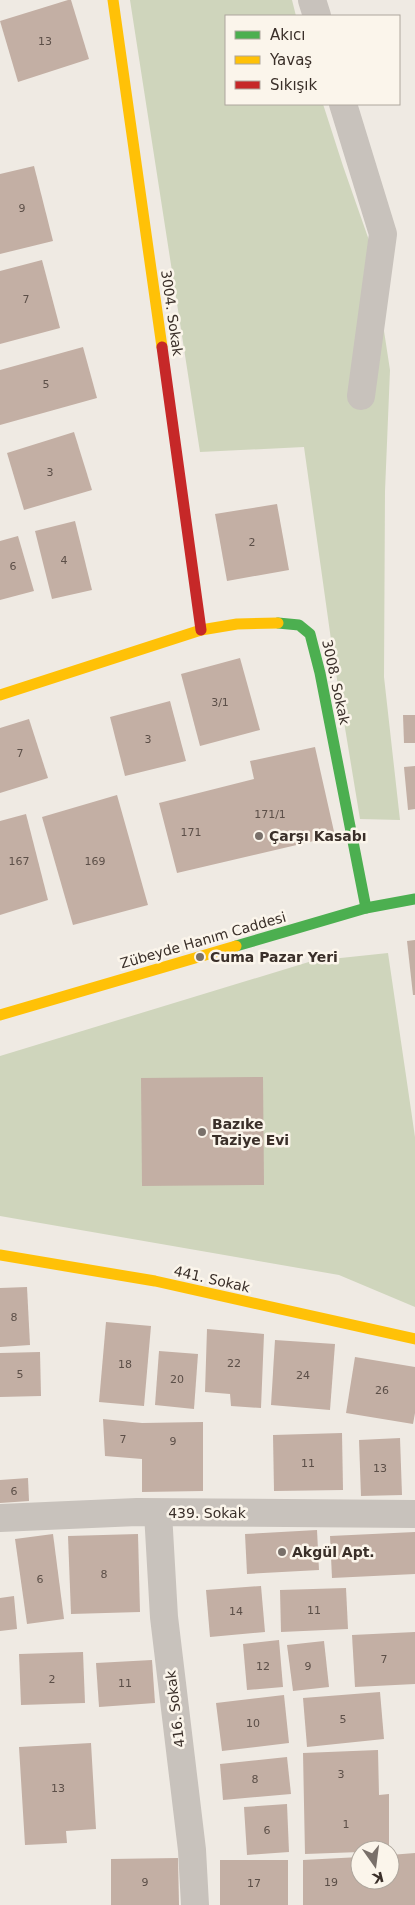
<svg xmlns="http://www.w3.org/2000/svg" width="415" height="1905" viewBox="0 0 415 1905" font-family="'DejaVu Sans',sans-serif">
	<style>
		.green { fill: #cfd5bc }
		.building { fill: #c3afa4 }
		.lines { fill: none; stroke-linecap: round; stroke-linejoin: round }
		.street { stroke: #c8c2bc; stroke-width: 28 }
		.fast { stroke: #4caf50; stroke-width: 11 }
		.slow { stroke: #ffc107; stroke-width: 11 }
		.jam { stroke: #c62828; stroke-width: 11 }
		.poi-dot { fill: #79706a; stroke: #fbf5eb; stroke-width: 2 }
		.labels { text-anchor: middle; stroke-width: 5; stroke-linejoin: round; paint-order: stroke }
		.number-label { font-size: 11px; fill: #5c4f48 }
		.street-label { font-size: 14px; fill: #3a2f29; stroke: #fbf5eb }
		.poi-label { font-size: 14px; font-weight: bold; fill: #3a2f29; stroke: #fbf5eb; text-anchor: start }
	</style>
	<rect width="100%" height="100%" fill="#efeae3"/>
	<g class="green">
		<path d="M130,0H292L296,16H226V104H323L343,166L371,246L390,370L385,491L384,677L400,820L360,819L334,661L304,447L200,452Z"/>
		<path d="M388,953L415,1137V1307L339,1275L0,1216V1056L312,961Z"/>
	</g>
	<g class="building">
		<path d="M68,0H71L89,59L18,82L0,21Z"/>
		<path d="M34,166L53,241L0,254V174Z"/>
		<path d="M42,260L60,328L0,344V271Z"/>
		<path d="M83,347L97,398L0,425V370Z"/>
		<path d="M74,432L92,490L24,510L7,453Z"/>
		<path d="M277,504L289,570L227,581L215,514Z"/>
		<path d="M75,521L92,590L52,599L35,531Z"/>
		<path d="M18,536L34,591L0,600V541Z"/>
		<path d="M240,658L260,730L200,746L181,674Z"/>
		<path d="M170,701L186,761L125,776L110,717Z"/>
		<path d="M403,715H415V743H404Z"/>
		<path d="M29,719L48,778L0,793V728Z"/>
		<path d="M315,747L335,836L177,873L159,803L254,779L250,761Z"/>
		<path d="M415,766V809L408,810L404,767Z"/>
		<path d="M117,795L148,905L73,925L42,817Z"/>
		<path d="M26,814L48,900L0,915V821Z"/>
		<path d="M415,940V995H413L407,941Z"/>
		<path d="M263,1077L264,1185L142,1186L141,1078Z"/>
		<path d="M27,1287L30,1345L0,1347V1288Z"/>
		<path d="M106,1322L151,1326L144,1406L99,1402Z"/>
		<path d="M207,1329L264,1334L261,1408L231,1406L230,1394L205,1392Z"/>
		<path d="M275,1340L335,1344L330,1410L271,1405Z"/>
		<path d="M159,1351L198,1354L194,1409L155,1405Z"/>
		<path d="M40,1352L41,1396L0,1397V1353Z"/>
		<path d="M355,1357L415,1367V1413L413,1424L346,1413Z"/>
		<path d="M103,1419L142,1423L203,1422V1491L142,1492V1459L105,1456Z"/>
		<path d="M342,1433L343,1490L274,1491L273,1435Z"/>
		<path d="M400,1438L402,1495L361,1496L359,1440Z"/>
		<path d="M28,1478L29,1501L0,1503V1480Z"/>
		<path d="M317,1530L319,1570L247,1574L245,1534Z"/>
		<path d="M415,1532V1574L332,1578L330,1536Z"/>
		<path d="M53,1534L64,1619L27,1624L15,1539Z"/>
		<path d="M138,1534L140,1612L71,1614L68,1536Z"/>
		<path d="M261,1586L265,1632L210,1637L206,1590Z"/>
		<path d="M346,1588L348,1629L281,1632L280,1590Z"/>
		<path d="M14,1596L17,1629L0,1631V1598Z"/>
		<path d="M415,1632V1684L355,1687L352,1635Z"/>
		<path d="M279,1640L283,1687L247,1690L243,1644Z"/>
		<path d="M324,1641L329,1687L293,1691L287,1645Z"/>
		<path d="M83,1652L85,1703L21,1705L19,1654Z"/>
		<path d="M152,1660L155,1703L99,1707L96,1663Z"/>
		<path d="M380,1692L384,1739L307,1747L303,1698Z"/>
		<path d="M284,1695L289,1743L222,1751L216,1703Z"/>
		<path d="M91,1743L96,1829L66,1831L67,1843L25,1845L19,1747Z"/>
		<path d="M378,1750L379,1795L389,1794V1850H360V1852L305,1854L303,1753Z"/>
		<path d="M287,1757L291,1794L223,1800L220,1764Z"/>
		<path d="M287,1804L289,1852L247,1855L244,1807Z"/>
		<path d="M415,1853V1905H303V1860L360,1857V1880H390V1855Z"/>
		<path d="M178,1858L179,1905H111V1859Z"/>
		<rect x="220" y="1860" width="68" height="45"/>
	</g>
	<g class="lines">
		<g class="street">
			<path d="M312,0L317,16"/>
			<path d="M343,104L383,234L361,396"/>
			<path d="M158,1513L164,1617L192,1850L195,1905"/>
			<path d="M0,1518L137,1512L415,1514"/>
		</g>
		<g class="fast">
			<path d="M278,623L299,625L310,634L320,673L366,908"/>
			<path d="M236,946L366,908L415,899"/>
		</g>
		<g class="slow">
			<path d="M113,0L162,347"/>
			<path d="M0,695L201,630L237,624L278,623"/>
			<path d="M0,1015L236,946"/>
			<path d="M0,1255L155,1281L415,1339"/>
		</g>
		<path class="jam" d="M162,347L201,630"/>
	</g>
	<g class="poi-dot">
		<circle cx="259" cy="836" r="5"/>
		<circle cx="200" cy="957" r="5"/>
		<circle cx="202" cy="1132" r="5"/>
		<circle cx="282" cy="1552" r="5"/>
	</g>
	<g class="labels">
		<g class="number-label">
			<text x="45" y="45">13</text>
			<text x="22" y="212">9</text>
			<text x="26" y="303">7</text>
			<text x="46" y="388">5</text>
			<text x="50" y="476">3</text>
			<text x="252" y="546">2</text>
			<text x="64" y="564">4</text>
			<text x="13" y="570">6</text>
			<text x="220" y="706">3/1</text>
			<text x="148" y="743">3</text>
			<text x="20" y="757">7</text>
			<text x="270" y="818">171/1</text>
			<text x="191" y="836">171</text>
			<text x="19" y="865">167</text>
			<text x="95" y="865">169</text>
			<text x="14" y="1321">8</text>
			<text x="234" y="1367">22</text>
			<text x="125" y="1368">18</text>
			<text x="20" y="1378">5</text>
			<text x="303" y="1379">24</text>
			<text x="177" y="1383">20</text>
			<text x="382" y="1394">26</text>
			<text x="123" y="1443">7</text>
			<text x="173" y="1445">9</text>
			<text x="308" y="1467">11</text>
			<text x="380" y="1472">13</text>
			<text x="14" y="1495">6</text>
			<text x="104" y="1578">8</text>
			<text x="40" y="1583">6</text>
			<text x="314" y="1614">11</text>
			<text x="236" y="1615">14</text>
			<text x="384" y="1663">7</text>
			<text x="263" y="1670">12</text>
			<text x="308" y="1670">9</text>
			<text x="52" y="1683">2</text>
			<text x="125" y="1687">11</text>
			<text x="343" y="1723">5</text>
			<text x="253" y="1727">10</text>
			<text x="341" y="1778">3</text>
			<text x="255" y="1783">8</text>
			<text x="58" y="1792">13</text>
			<text x="346" y="1828">1</text>
			<text x="267" y="1834">6</text>
			<text x="145" y="1886">9</text>
			<text x="331" y="1886">19</text>
			<text x="254" y="1887">17</text>
		</g>
		<g class="street-label">
			<text transform="translate(172 313) rotate(82)" y="5">3004. Sokak</text>
			<text transform="translate(336 682) rotate(78)" y="5">3008. Sokak</text>
			<text transform="translate(203 940) rotate(-16)" y="5">Zübeyde Hanım Caddesi</text>
			<text transform="translate(212 1279) rotate(13)" y="5">441. Sokak</text>
			<text x="207" y="1518">439. Sokak</text>
			<text transform="translate(175 1709) rotate(-97)" y="5">416. Sokak</text>
		</g>
		<g class="poi-label">
			<text x="269" y="841">Çarşı Kasabı</text>
			<text x="210" y="962">Cuma Pazar Yeri</text>
			<text x="212" y="1129">Bazıke<tspan x="212" dy="16">Taziye Evi</tspan></text>
			<text x="292" y="1557">Akgül Apt.</text>
		</g>
	</g>
	<rect x="225" y="15" width="175" height="90" fill="#fbf5eb" stroke="#aea69d"/>
	<rect x="235" y="31" width="25" height="8" fill="#4caf50" stroke="#aea69d"/>
	<text x="270" y="40" font-size="15" fill="#3a2f29">Akıcı</text>
	<rect x="235" y="56" width="25" height="8" fill="#ffc107" stroke="#aea69d"/>
	<text x="270" y="65" font-size="15" fill="#3a2f29">Yavaş</text>
	<rect x="235" y="81" width="25" height="8" fill="#c62828" stroke="#aea69d"/>
	<text x="270" y="90" font-size="15" fill="#3a2f29">Sıkışık</text>
	<g transform="translate(375 1865) rotate(166)"><circle r="24" fill="#fbf5eb" stroke="#aea69d"/>
	<path d="M0-4L9 19L0 12L-9 19Z" fill="#79706a"/>
	<text y="-8" font-size="14" font-weight="bold" text-anchor="middle" fill="#3a2f29">K</text>
	</g>
</svg>
